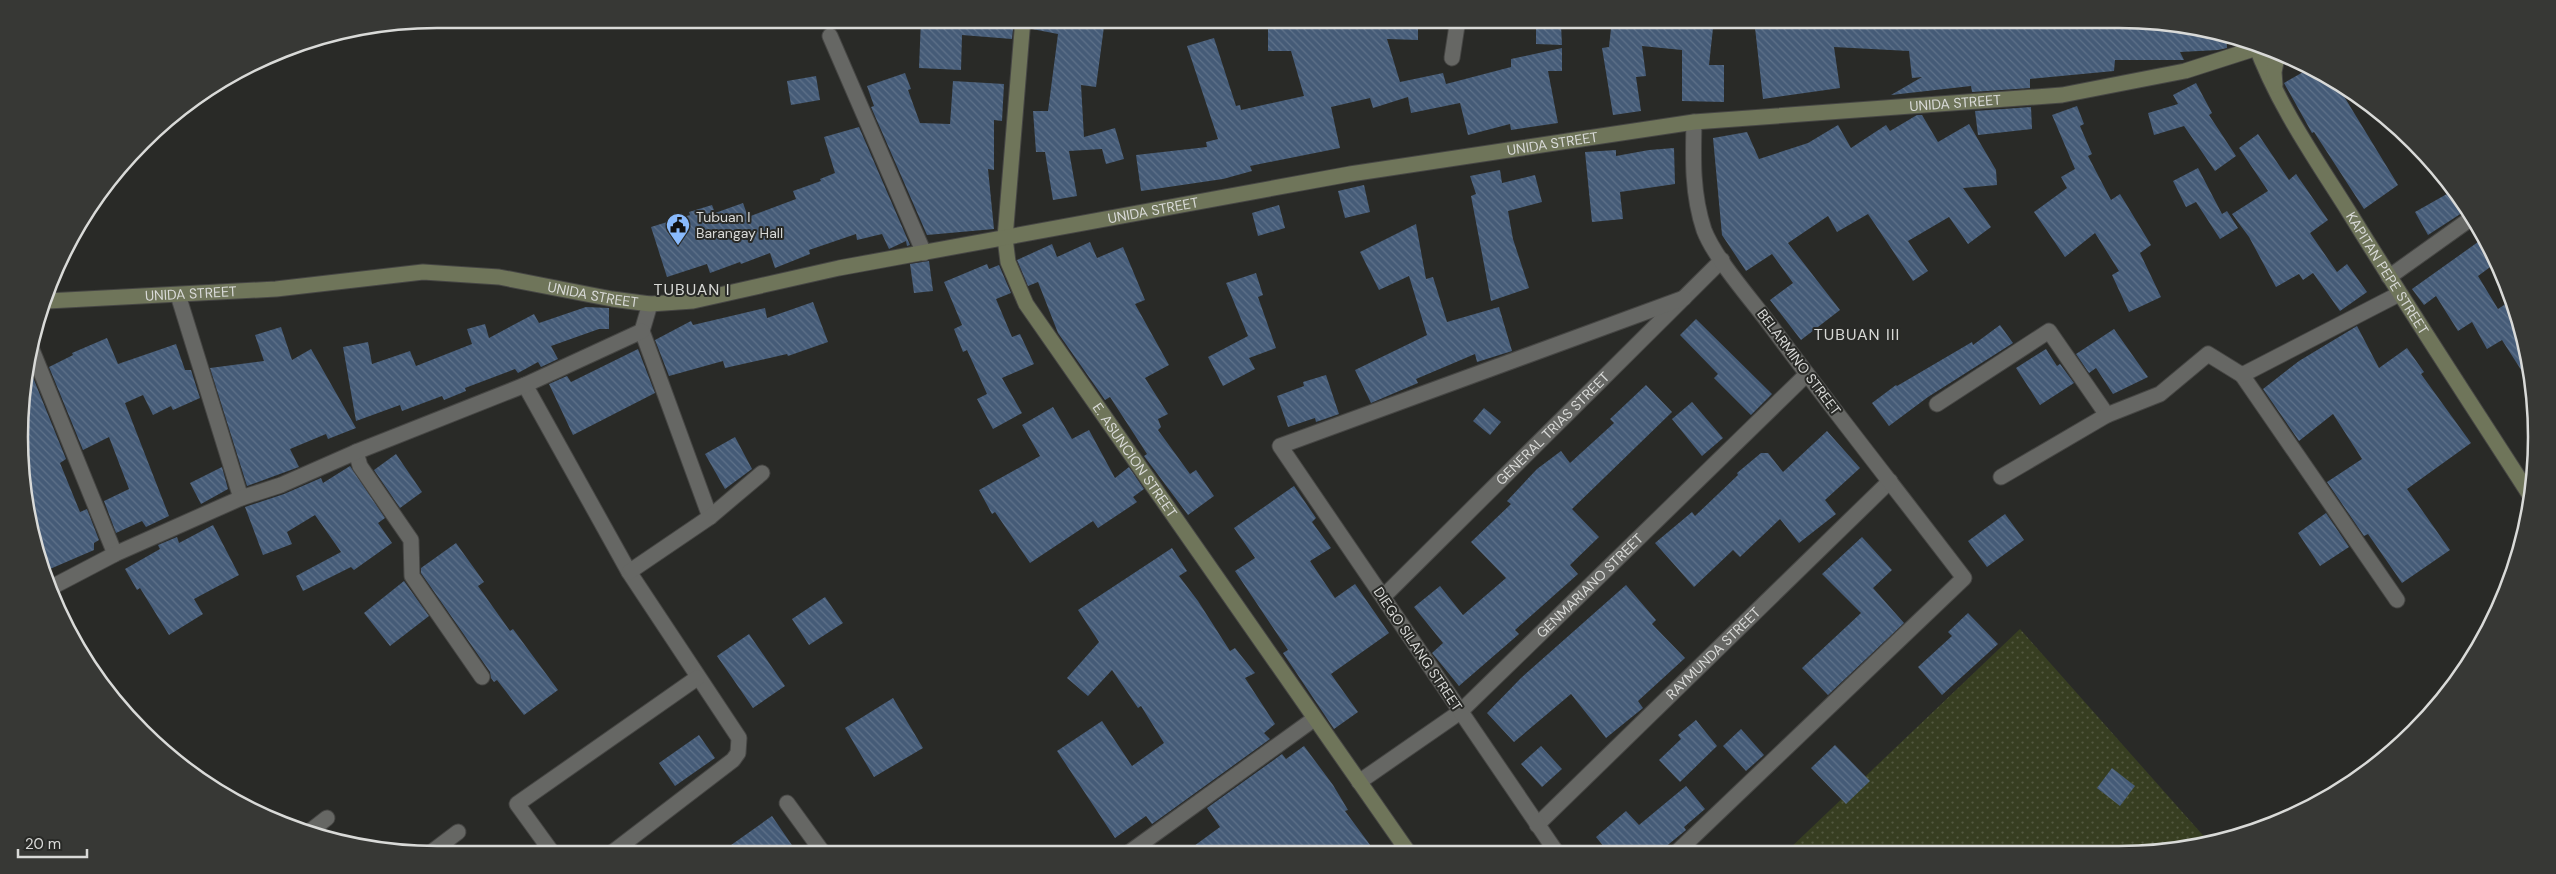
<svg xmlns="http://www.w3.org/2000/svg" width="2556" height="874" viewBox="0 0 2556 874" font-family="'DM Sans',sans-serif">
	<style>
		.park { fill: url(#park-dots) }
		.building { fill: url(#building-back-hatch) }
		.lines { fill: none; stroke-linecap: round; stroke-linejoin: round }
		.street-casing { stroke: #464644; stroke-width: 17 }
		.secondary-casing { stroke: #464644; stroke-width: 17 }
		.street { stroke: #666764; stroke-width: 15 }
		.secondary { stroke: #6f755a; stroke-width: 15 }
		.labels { text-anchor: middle; stroke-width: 4; stroke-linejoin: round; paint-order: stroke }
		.street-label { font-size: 14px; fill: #d9dad8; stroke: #292a27 }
		.poi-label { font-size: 14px; fill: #d9dad8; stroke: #292a27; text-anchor: start }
		.quarter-label { font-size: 16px; letter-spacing: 1px; fill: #d8d9d6; stroke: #292a27 }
		.rim { fill: none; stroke: #d9dad8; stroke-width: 2.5 }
	</style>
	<defs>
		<pattern id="park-dots" width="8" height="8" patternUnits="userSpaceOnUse" patternTransform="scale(1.25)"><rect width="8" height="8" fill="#373e21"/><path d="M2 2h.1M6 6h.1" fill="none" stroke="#535940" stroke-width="1.8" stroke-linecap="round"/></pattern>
		<pattern id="building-back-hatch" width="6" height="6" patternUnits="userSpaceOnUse" patternTransform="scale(1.25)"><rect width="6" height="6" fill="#455b77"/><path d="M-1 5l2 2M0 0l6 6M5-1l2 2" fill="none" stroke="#5f728a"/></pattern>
	</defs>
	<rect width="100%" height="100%" fill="#292a27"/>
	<path class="park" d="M2020,629L2208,841L2174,852H1786Z"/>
	<g class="building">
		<path d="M921,19H1014L1012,39L962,35L961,70L919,68Z"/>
		<path d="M1032,19H1105L1096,87L1081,85L1084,137L1115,128L1124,159L1106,164L1102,149L1069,151L1077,196L1053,200L1045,152H1036L1033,111H1048L1058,34L1032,29Z"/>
		<path d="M1327,19H1418V40L1387,39L1400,82L1443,73L1446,84L1511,67V59L1562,48V71H1548L1558,123L1511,130L1510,124L1468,135L1460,103L1411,113L1408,97L1373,108L1370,98L1331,107L1340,148L1250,166L1252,171L1223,179L1141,191L1136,155L1207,147L1206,142L1218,139L1187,46L1214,38L1236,106L1240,105L1241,110L1304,96L1291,51H1268V29L1328,28Z"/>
		<path d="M1612,19H1714L1709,65H1724V102L1682,101V50L1642,46L1646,76L1636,77L1641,111L1613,115L1602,48L1609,47Z"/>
		<path d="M1754,19H2119L2226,33L2227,48L2218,50L2180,52L2184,60H2115L2114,71L2030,79V88L1972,92L1971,86L1891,95L1922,77L1912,78L1909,51L1834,47L1840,88L1763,99Z"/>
		<path d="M1536,25H1561L1562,45L1536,44Z"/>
		<path d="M2312,67L2334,80L2398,185L2364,209L2314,132L2312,133L2284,83Z"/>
		<path d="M905,73L911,89L908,90L920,123L950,124L953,81L1004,84L1002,121L994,120V170L988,169L994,229L927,235L871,107L874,106L867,86Z"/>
		<path d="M816,76L820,100L791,105L787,81Z"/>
		<path d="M2196,83L2212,113L2209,115L2236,156L2215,171L2184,126L2154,135L2148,113L2178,104L2173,95Z"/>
		<path d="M2077,106L2084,124L2080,126L2092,154L2088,156L2111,200L2120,194L2151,245L2140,253L2161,297L2129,312L2112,275L2119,271L2095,233L2065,257L2034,212L2067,188L2061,177L2075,169L2052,115Z"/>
		<path d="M2031,107L2032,129L1978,135L1975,111Z"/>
		<path d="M1917,115H1922L1938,142L1969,124L1996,170L1997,185L1963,188L1991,227L1968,244L1949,217L1908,241L1928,271L1913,281L1868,214L1837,232L1828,216L1788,243L1840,310L1801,340L1770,300L1793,283L1772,254L1746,271L1722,235L1713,138L1747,132L1759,159L1808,143L1838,125L1851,148L1886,125L1890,131Z"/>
		<path d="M859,127L910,245L907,246L906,241L889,249L882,234L857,240L856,234L809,250L810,254L775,268L770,253L741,264L740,262L710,273L707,264L667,277L651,227L690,215L689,212L712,205L715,213L743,203L748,217L796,199L793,191L821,181L820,179L835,173L824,137Z"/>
		<path d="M2258,134L2289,180L2296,174L2328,220L2310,233L2337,272L2347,264L2367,292L2340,311L2313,273L2303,280L2299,274L2276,287L2249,237L2232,214L2268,191L2239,148Z"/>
		<path d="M1674,148L1675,184L1620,192L1623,219L1592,222L1585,152L1616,150V156L1649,150Z"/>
		<path d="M2198,168L2222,214L2227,211L2238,228L2220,239L2196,202L2186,207L2173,181Z"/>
		<path d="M1500,170L1502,183L1535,175L1542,202L1508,211L1513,239L1529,288L1491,301L1471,196L1476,194L1470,176Z"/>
		<path d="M1364,185L1370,212L1345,218L1338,191Z"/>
		<path d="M2454,190L2468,209L2428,235L2415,212Z"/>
		<path d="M1279,205L1285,228L1258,236L1252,213Z"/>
		<path d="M1416,224L1426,279L1433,277L1447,322L1499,307L1512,351L1477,362L1475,354L1416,379L1418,383L1371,403L1355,370L1427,335L1409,276L1379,290L1360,252Z"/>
		<path d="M2485,237L2497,262L2478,276L2498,309L2513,299L2534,382L2532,387L2502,340L2487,349L2472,322L2458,331L2436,296L2424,305L2412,289Z"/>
		<path d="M1090,242L1097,258L1123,247L1145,300L1135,304L1169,365L1145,378L1168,414L1158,419L1161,427L1158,430L1190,474L1196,470L1214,496L1188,515L1144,456L1147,454L1110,397L1105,400L1058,333L1038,282L1028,286L1017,260L1052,244L1057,257Z"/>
		<path d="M929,261L933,291L914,293L910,264Z"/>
		<path d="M987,264L989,269L999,265L1011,293L996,299L1012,337L1020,334L1034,364L1002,378L1022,413L993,429L977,399L987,394L967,350L963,352L954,329L962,325L944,282Z"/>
		<path d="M1256,273L1263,295L1258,297L1276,348L1249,358L1255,369L1223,386L1208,357L1248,336L1226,283Z"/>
		<path d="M813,302L828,342L788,356L787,354L725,368L723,361L669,376L655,340L691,321L693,325L765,308L767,318Z"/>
		<path d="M586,307L609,308V329H599L551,346L558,359L541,367L538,362L518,373L515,369L465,388L466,391L444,400L442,396L402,411L400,405L356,421L343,347L368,342L372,364L410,351L416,366L472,344L467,329L485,324L489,338L534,314L539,323Z"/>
		<path d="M1696,319L1772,394L1751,415L1714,378L1718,374L1680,335Z"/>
		<path d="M2000,325L2013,343L1928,397L1889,426L1872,403L1896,385L1897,386L1972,342L1973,345Z"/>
		<path d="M2357,326L2379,368L2407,348L2424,372L2421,374L2471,443L2407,489L2450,550L2402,583L2368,534L2364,536L2327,482L2362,459L2333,414L2299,441L2263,389L2299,361Z"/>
		<path d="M281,327L292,360L311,349L356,428L328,439L326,434L290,449L299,467L247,486L210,368L264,361L255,335Z"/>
		<path d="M2114,329L2148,377L2113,394L2096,368L2089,373L2076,354Z"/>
		<path d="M107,338L118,364L176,344L185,370H191L200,398L173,410L171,406L153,415L143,395L125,403L169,516L146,527L142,521L116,533L104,501L129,489L109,437L83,450L49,367L73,355L72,353Z"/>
		<path d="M638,349L655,393L573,435L549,384L567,376L571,382Z"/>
		<path d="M2046,349L2057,366L2060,364L2074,383L2040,405L2016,368Z"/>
		<path d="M32,375L66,459L60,463L80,512L87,509L99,540L94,543V550L50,569L30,525L20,465L22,383Z"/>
		<path d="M1326,375L1339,414L1316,422L1315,418L1288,427L1277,396L1304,386L1303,382Z"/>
		<path d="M1646,385L1672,412L1572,509L1599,537L1570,565L1578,574L1515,630L1519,634L1459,686L1432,653L1443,643L1414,607L1440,586L1463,615L1506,578L1471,542L1511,504L1507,501L1537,469L1561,451L1570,463L1614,423L1610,419Z"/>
		<path d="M1692,402L1723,438L1702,456L1672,419Z"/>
		<path d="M1053,407L1072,439L1089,430L1115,478L1129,467L1144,489L1133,497L1137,502L1098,528L1093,521L1030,563L995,512L992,514L979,490L1040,456L1022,425Z"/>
		<path d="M1484,408L1501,422L1490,435L1473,421Z"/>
		<path d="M1827,431L1860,468L1825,500L1836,514L1799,543L1780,519L1740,557L1733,550L1694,587L1655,543L1692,512L1695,516L1738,475L1737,473L1761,453H1768L1783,472Z"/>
		<path d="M735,437L752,469L725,489L705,454Z"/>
		<path d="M396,454L422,492L400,508L374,470Z"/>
		<path d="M350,466L385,518L378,523L392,543L354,570L351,567L303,591L296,576L341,552L315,515L287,532L292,544L263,555L245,507L284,494L321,478L323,483Z"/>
		<path d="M222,467L228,489L201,504L190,483Z"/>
		<path d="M1294,486L1316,518L1312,522L1331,548L1310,561L1335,598L1355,584L1389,633L1331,674L1358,712L1334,729L1283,653L1288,650L1235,571L1255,558L1234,528Z"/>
		<path d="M2326,513L2349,547L2320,566L2298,533Z"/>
		<path d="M2005,514L2024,540L1987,567L1968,541Z"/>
		<path d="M213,525L239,575L194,599L203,614L169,635L140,588L137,590L125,569L160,549L158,545L177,537L179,543Z"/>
		<path d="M1862,537L1892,570L1873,588L1904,623L1828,695L1802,668L1861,613L1822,574Z"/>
		<path d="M456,543L484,582L478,586L510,631L513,629L558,690L524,715L497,680L494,682L491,678L490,672L421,573V568Z"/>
		<path d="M1172,548L1187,571L1179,576L1198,601L1230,651L1235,648L1255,673L1245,678L1275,724L1264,733L1270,739L1173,809L1152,824L1146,816L1115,838L1057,751L1102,721L1132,766L1164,743L1141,706L1138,708L1112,670L1088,696L1067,678L1099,642L1078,610Z"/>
		<path d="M404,581L429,616L390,646L364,613Z"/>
		<path d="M1626,585L1656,620L1652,624L1685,658L1638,701L1643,708L1606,738L1571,694L1514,742L1487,713L1521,678Z"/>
		<path d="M825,597L843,623L809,645L792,619Z"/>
		<path d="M1968,613L1998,644L1942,695L1918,667L1952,636L1948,632Z"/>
		<path d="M749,634L785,686L753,708L717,656Z"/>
		<path d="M893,698L923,748L874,777L845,728Z"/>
		<path d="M1696,720L1717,746L1680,782L1659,760L1681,739L1678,735Z"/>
		<path d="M1741,729L1764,755L1746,771L1723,746Z"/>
		<path d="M699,735L715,758L675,786L659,763Z"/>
		<path d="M1835,745L1870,781L1846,804L1811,768Z"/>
		<path d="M1304,746L1333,785L1348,810L1345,811L1376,853L1183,854L1220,827L1207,808L1282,754L1286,759Z"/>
		<path d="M1541,746L1562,769L1542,787L1521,764Z"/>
		<path d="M2112,768L2135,786L2120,806L2097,788Z"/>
		<path d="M1686,786L1705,809L1684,827L1686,830L1658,853H1609L1596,837L1626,811L1639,825Z"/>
		<path d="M772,816L798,854L717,855Z"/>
	</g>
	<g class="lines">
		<g class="street-casing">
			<g id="street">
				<path d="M830,36L924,253"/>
				<path d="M1452,58L1458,19"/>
				<path d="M2389,277L2473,217"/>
				<path d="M178,295L241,498"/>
				<path d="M650,304L642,331L710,517"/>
				<path d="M32,350L115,554"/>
				<path d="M2242,375L2397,600"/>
				<path d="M525,385L629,572L739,738L738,753L733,760L609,855"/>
				<path d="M1937,404L2049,331L2107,415"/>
				<path d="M356,452L360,466L411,540L412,576L482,677"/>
				<path d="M2001,477L2107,415L2160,394L2208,354L2242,375L2399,294"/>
				<path d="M629,572L710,517L762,473"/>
				<path d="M52,587L115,554L241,498L281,485L356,452L525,385L642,331"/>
				<path id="s1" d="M1383,597L1722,260"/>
				<path id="s2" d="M1359,782L1460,712L1807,374"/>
				<path d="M787,803L824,854"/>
				<path id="s3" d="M1537,825L1890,481"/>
				<path d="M309,832L327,818"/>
				<path d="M1557,853L1280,446L1684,298"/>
				<path d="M1676,853L1964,578C1900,494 1834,411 1771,326C1752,300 1715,259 1704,230C1692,194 1693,159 1694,122"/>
				<path d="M429,854L458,832"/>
				<path d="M1127,854L1314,719"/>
				<path d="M554,855L517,804L697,678"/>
			</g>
		</g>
		<g class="secondary-casing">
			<g id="secondary">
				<path id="s4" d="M1023,19L1005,238L1008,262L1026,304L1409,853"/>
				<path id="s5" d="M2255,43C2277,104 2315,158 2349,212C2408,308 2470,402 2531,497"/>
				<path d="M2275,85L2274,72L2278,52"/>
				<path id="s6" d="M47,301L276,289L423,272L499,277L612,299L650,304L693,301L839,268L1350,174L1694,122L2062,95L2185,71L2263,46"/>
			</g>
		</g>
		<use href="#street" class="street"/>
		<use href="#secondary" class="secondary"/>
	</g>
	<defs>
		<g id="civic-pin" transform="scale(1.25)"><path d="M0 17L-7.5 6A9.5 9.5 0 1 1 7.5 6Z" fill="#89bafc" stroke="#292a27"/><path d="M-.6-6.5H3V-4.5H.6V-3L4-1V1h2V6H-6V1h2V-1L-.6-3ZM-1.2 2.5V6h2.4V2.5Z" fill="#111"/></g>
	</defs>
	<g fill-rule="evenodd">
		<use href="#civic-pin" x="678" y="225"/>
	</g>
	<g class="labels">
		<g class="street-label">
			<text dy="5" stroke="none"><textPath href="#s6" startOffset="1929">UNIDA STREET</textPath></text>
			<text dy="5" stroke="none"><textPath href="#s6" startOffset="1524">UNIDA STREET</textPath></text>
			<text dy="5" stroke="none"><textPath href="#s6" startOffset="1119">UNIDA STREET</textPath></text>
			<text dy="5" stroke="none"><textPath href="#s5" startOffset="266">KAPITAN PEPE STREET</textPath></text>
			<text dy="5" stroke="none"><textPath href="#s6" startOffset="144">UNIDA STREET</textPath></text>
			<text dy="5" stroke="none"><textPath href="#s6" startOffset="549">UNIDA STREET</textPath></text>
			<text transform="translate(1799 362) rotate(53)" y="5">BELARMINO STREET</text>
			<text dy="5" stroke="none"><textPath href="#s1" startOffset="239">GENERAL TRIAS STREET</textPath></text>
			<text dy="5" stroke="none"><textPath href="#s4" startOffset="480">E. ASUNCION STREET</textPath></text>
			<text dy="5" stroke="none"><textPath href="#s2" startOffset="304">GENMARIANO STREET</textPath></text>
			<text transform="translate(1418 649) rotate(56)" y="5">DIEGO SILANG STREET</text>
			<text dy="5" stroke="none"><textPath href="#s3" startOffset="246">RAYMUNDA STREET</textPath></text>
		</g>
		<g class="poi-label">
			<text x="696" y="222">Tubuan I<tspan x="696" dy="16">Barangay Hall</tspan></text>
		</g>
		<g class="quarter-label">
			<text x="692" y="295">TUBUAN I</text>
			<text x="1857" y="340">TUBUAN III</text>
		</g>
	</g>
	<path d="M0 0H2556V874H0ZM437 28H2119A409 409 0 0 1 2528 437V437A409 409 0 0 1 2119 846H437A409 409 0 0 1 28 437V437A409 409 0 0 1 437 28Z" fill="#373835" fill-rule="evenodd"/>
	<path class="rim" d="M437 28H2119A409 409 0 0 1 2528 437V437A409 409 0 0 1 2119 846H437A409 409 0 0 1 28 437V437A409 409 0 0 1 437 28Z"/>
	<path d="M18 849v8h69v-8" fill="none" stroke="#d9dad8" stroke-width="2.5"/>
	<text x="25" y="849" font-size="15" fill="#d9dad8" stroke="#292a27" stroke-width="4" paint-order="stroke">20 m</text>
</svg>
